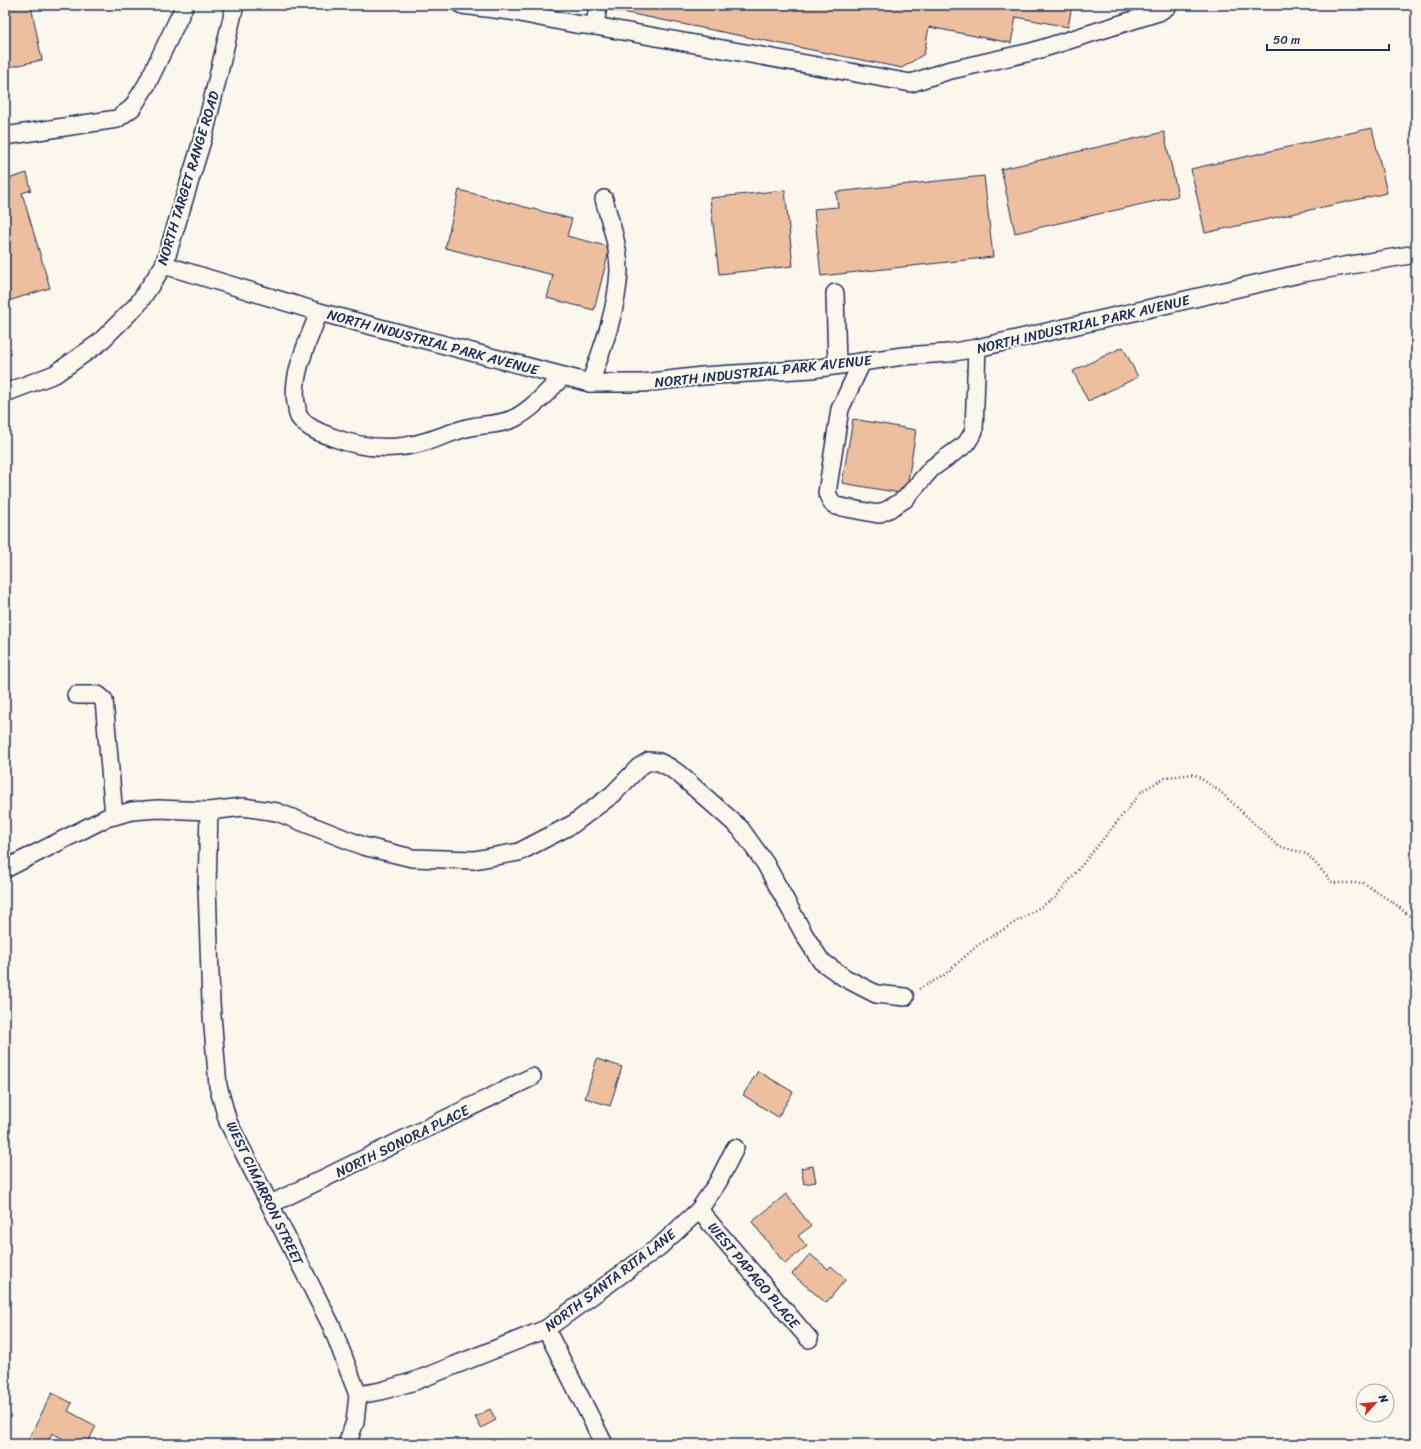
<svg xmlns="http://www.w3.org/2000/svg" width="1421" height="1449" viewBox="0 0 1421 1449" font-family="Sriracha,sans-serif">
	<style>
		.building { fill: #eebf9e; stroke: #1b2f5e }
		.lines { fill: none; stroke-linecap: round; stroke-linejoin: round }
		.minor-casing { stroke: #1b2f5e; stroke-width: 20 }
		.path { stroke: #1b2f5e; stroke-width: 2.5; stroke-dasharray: 1 3; stroke-linecap: butt }
		.minor { stroke: #fbf7ec; stroke-width: 17 }
		.labels { text-anchor: middle; stroke-width: 4; stroke-linejoin: round; paint-order: stroke }
		.street-label { font-size: 14px; fill: #1b2f5e; stroke: #fbf7ec }
	</style>
	<rect width="100%" height="100%" fill="#fbf7ec"/>
	<filter id="ink" filterUnits="userSpaceOnUse"><feTurbulence type="fractalNoise" baseFrequency=".025" numOctaves="2"/><feDisplacementMap in="SourceGraphic" scale="8" xChannelSelector="R" yChannelSelector="G"/><feConvolveMatrix kernelMatrix="1 2 1 2 8 2 1 2 1" color-interpolation-filters="sRGB"/></filter>
	<g filter="url(#ink)">
		<g class="building">
			<path d="M5,5H33L31,6L42,60L5,68Z"/>
			<path d="M608,5H1072L1068,27L1016,17L1011,43L929,27L924,54L902,68L607,9Z"/>
			<path d="M1372,128L1387,193L1205,233L1191,169Z"/>
			<path d="M1164,132L1178,196L1015,233L1001,169Z"/>
			<path d="M27,173L31,190L22,193L50,288L5,302V185H7L5,180Z"/>
			<path d="M984,176L993,257L821,276L814,209L838,207L836,192Z"/>
			<path d="M459,190L572,219L567,236L610,247L594,310L547,298L553,275L445,248Z"/>
			<path d="M785,190L793,266L719,274L710,198Z"/>
			<path d="M1123,347L1138,377L1088,401L1073,371Z"/>
			<path d="M853,419L916,430L906,494L842,483Z"/>
			<path d="M597,1059L622,1067L610,1106L585,1098Z"/>
			<path d="M758,1071L793,1092L778,1117L743,1095Z"/>
			<path d="M813,1166L816,1182L804,1184L801,1168Z"/>
			<path d="M786,1194L811,1226L798,1236L807,1246L785,1264L752,1222Z"/>
			<path d="M810,1254L828,1269L831,1266L846,1279L826,1303L792,1274Z"/>
			<path d="M52,1393L72,1403L68,1411L96,1426L87,1444H73L52,1433L47,1444H35L28,1440Z"/>
			<path d="M490,1409L496,1420L481,1428L475,1417Z"/>
		</g>
		<g class="lines">
			<g class="minor-casing">
				<g id="minor">
					<path d="M462,5L510,11L575,24L595,26L598,5"/>
					<path d="M595,26L911,83L947,71L1031,52L1159,12L1169,5"/>
					<path d="M5,136L117,119L132,108L147,84L185,5"/>
					<path d="M164,265L319,312L590,383H643L702,376L812,369L903,356L948,353L977,348L1303,273L1416,254"/>
					<path d="M835,293L837,365"/>
					<path d="M319,312C309,340 289,378 297,408C297,411 298,415 299,417C307,428 320,433 332,437C363,449 396,451 427,441C442,437 456,430 471,427C486,424 501,425 515,418C534,408 549,390 563,376"/>
					<path d="M862,362L840,409L827,493L832,503L836,506L878,514L889,509L905,499L932,468L966,444L974,431L977,348"/>
					<path d="M590,383C603,347 617,310 619,271C619,246 610,222 604,199"/>
					<path d="M5,393L55,374L99,343L138,304L164,265L205,131L235,5"/>
					<path d="M76,695H98L104,700L114,816"/>
					<path d="M209,811L207,887L211,1003L218,1086L228,1122L332,1327L358,1395L355,1422L347,1444"/>
					<path d="M5,869L106,818L132,811L158,809L209,811L243,807L277,812L363,846L412,858L474,860L519,852L573,824L613,794L639,767L649,761L659,762L669,767L679,774L740,828L765,863L805,936L821,961L845,978L876,994L905,997"/>
					<path d="M271,1204L532,1077"/>
					<path d="M699,1210L809,1339"/>
					<path d="M546,1329L604,1444"/>
					<path d="M358,1395L381,1391L415,1381L546,1329L659,1247L699,1210L718,1182L735,1148"/>
				</g>
			</g>
			<path class="path" d="M919,989L943,976L978,945L1055,898L1143,790L1167,777L1194,774L1221,792L1278,846L1307,854L1333,883H1363L1395,904L1416,921"/>
			<use href="#minor" class="minor"/>
		</g>
	</g>
	<g class="labels">
		<g class="street-label">
			<text transform="translate(188 178) rotate(-73)" y="5">NORTH TARGET RANGE ROAD</text>
			<text transform="translate(1083 324) rotate(-13)" y="5">NORTH INDUSTRIAL PARK AVENUE</text>
			<text transform="translate(433 342) rotate(15)" y="5">NORTH INDUSTRIAL PARK AVENUE</text>
			<text transform="translate(763 371) rotate(-6)" y="5">NORTH INDUSTRIAL PARK AVENUE</text>
			<text transform="translate(402 1141) rotate(-26)" y="5">NORTH SONORA PLACE</text>
			<text transform="translate(265 1193) rotate(64)" y="5">WEST CIMARRON STREET</text>
			<text transform="translate(754 1275) rotate(50)" y="5">WEST PAPAGO PLACE</text>
			<text transform="translate(610 1280) rotate(-37)" y="5">NORTH SANTA RITA LANE</text>
		</g>
	</g>
	<rect width="1421" height="1449" fill="none" stroke="#fbf7ec" stroke-width="20"/>
	<rect x="10" y="10" width="1401" height="1429" fill="none" stroke="#1b2f5e" stroke-width="1.5" filter="url(#ink)"/>
	<g transform="translate(1375 1403) rotate(63)"><circle r="19" fill="#fbf7ec" stroke="#a1a7b3"/>
	<path d="M0-3L7 15L0 10L-7 15Z" fill="#c8321e"/>
	<text y="-6" font-size="11" font-weight="bold" text-anchor="middle" fill="#1b2f5e">N</text>
	</g>
	<path d="M1267 44v6h122v-6" fill="none" stroke="#1b2f5e" stroke-width="2"/>
	<text x="1273" y="44" font-size="12" fill="#1b2f5e" stroke="#fbf7ec" stroke-width="3" paint-order="stroke">50 m</text>
</svg>
